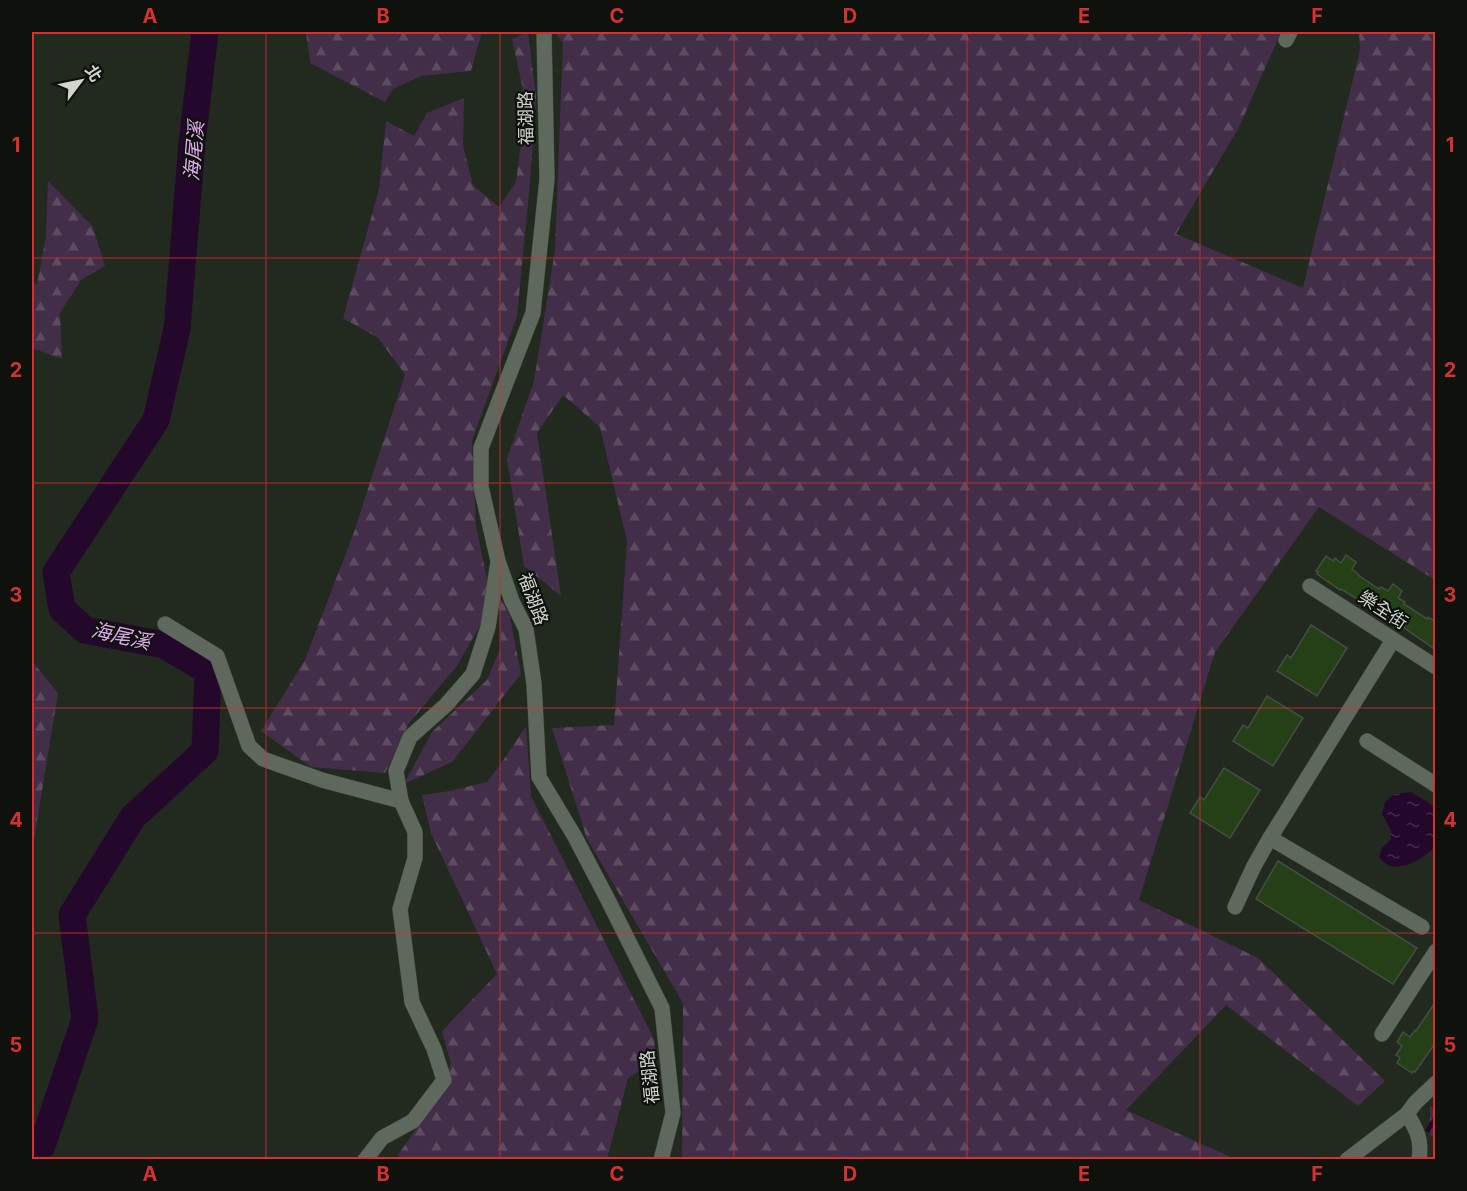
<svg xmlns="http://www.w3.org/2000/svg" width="1467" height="1191" viewBox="0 0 1467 1191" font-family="Inter,'Noto Sans TC',sans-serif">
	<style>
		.forest { fill: url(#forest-firs) }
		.water { fill: url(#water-ripples) }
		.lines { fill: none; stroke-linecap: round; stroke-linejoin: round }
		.stream { stroke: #24082c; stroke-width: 4.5 }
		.river { stroke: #24082c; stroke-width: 27 }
		.building { fill: #254017; stroke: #454d42; stroke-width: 1.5 }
		.minor-casing { stroke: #3e453c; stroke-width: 16 }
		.minor { stroke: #5f685c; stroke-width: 15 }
		.grid { fill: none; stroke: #d63130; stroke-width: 1.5; stroke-opacity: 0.55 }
		.labels { text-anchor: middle; stroke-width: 4.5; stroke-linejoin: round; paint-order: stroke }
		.street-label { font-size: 18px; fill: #d1d5cf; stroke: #0e110c }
		.water-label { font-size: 20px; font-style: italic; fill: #deaced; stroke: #0e110c }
		.neatline { fill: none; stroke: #d63130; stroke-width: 2 }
		.grid-label { font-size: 20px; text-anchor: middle; font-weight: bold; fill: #d63130 }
	</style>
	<defs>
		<pattern id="forest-firs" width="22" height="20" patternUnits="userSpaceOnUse" patternTransform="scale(1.5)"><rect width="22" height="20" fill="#422e48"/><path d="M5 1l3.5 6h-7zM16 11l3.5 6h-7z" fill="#5c4b61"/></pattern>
		<pattern id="water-ripples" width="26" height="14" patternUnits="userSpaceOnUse" patternTransform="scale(1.5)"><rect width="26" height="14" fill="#24082c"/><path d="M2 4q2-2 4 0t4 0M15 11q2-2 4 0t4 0" fill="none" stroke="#432b4a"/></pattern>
	</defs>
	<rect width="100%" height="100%" fill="#22291f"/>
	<g class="forest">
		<path d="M306,32H482L471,71L421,76L393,89L385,102L310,63Z"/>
		<path d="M528,32L536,97L530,183L517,316L472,441L476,526L492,604L457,666L409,723L385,773L311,767L261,731L305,660L354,532L405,374L378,338L343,318L379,189L386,121L414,136L427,113L464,98L463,146L473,185L499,207L516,182L526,103L512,39Z"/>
		<path d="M555,32H1281L1239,127L1176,234L1303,288L1360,50L1359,32H1435V580L1319,507L1215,652L1139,900L1258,958L1385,1081L1358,1106L1226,1005L1126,1110L1235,1159H682L683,1003L587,839L552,728L614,725L627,541L600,427L563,395L537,433L561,596L524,566L507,459L534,381L555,250L563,43Z"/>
		<path d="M48,181L93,227L105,266L81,280L60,313L62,359L32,348V281L37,285L46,236Z"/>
		<path d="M499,595L510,617L521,674L452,762L404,784L432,732L487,680L501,647Z"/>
		<path d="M32,661L58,693L32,852Z"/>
		<path d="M526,726L531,796L654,1039L656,1061L628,1078L607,1159L401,1160L398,1155L421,1122L451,1064L442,1031L497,974L431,833L422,795L450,791L487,782L500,765Z"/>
		<path d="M1430,1106L1435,1111V1138L1430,1135Z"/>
	</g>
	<path class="water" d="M1411,792L1428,802L1435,809V846C1427,857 1400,873 1386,864C1384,863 1382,860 1379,857L1382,848L1391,839V831L1382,814L1385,802L1394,794Z"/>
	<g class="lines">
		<path class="stream" d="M1428,1130L1436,1117"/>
		<path class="river" d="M32,1157L42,1146L85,1019L72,915L133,817L205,751L208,671L164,645L85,630L62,609L56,572L156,420L177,329L192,143L205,32"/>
	</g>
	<g class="building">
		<path d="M1346,555L1356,562L1352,569L1358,574V575L1379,589L1381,587L1388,591L1393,584L1402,591L1398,598L1405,602L1404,604L1427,619L1428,617L1436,622V650L1387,616L1386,619L1354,597L1341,589L1340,590L1317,574L1318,572L1316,571L1326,556L1333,561L1335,558L1341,563Z"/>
		<path d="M1311,625L1347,648L1317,696L1277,671L1287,655L1291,658Z"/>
		<path d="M1267,696L1303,718L1273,766L1233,741L1243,725L1248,728Z"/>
		<path d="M1224,768L1260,790L1230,838L1190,813L1200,797L1204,800Z"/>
		<path d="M1278,861L1417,948L1393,984L1256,899Z"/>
		<path d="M1436,1001V1042L1415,1072L1413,1071L1412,1073L1397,1063L1400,1058L1396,1055L1402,1046L1397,1042L1403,1032L1410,1037L1415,1030L1416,1031Z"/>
	</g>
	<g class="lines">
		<g class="minor-casing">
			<g id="minor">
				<path d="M544,32L547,179L533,313L481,448V487L498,561L512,601L526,629L534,684L539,777L575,837L607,898L662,1008L673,1113L661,1160"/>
				<path d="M1286,40L1290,32"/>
				<path d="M1310,586L1436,667"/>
				<path d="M165,624L217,656L249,746L263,759L322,780L401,801"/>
				<path d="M1367,741L1436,785"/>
				<path d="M1270,838L1422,927"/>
				<path d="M1235,907L1254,866L1270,838L1393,640"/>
				<path d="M1382,1034L1436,951"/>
				<path d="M365,1160L382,1138L413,1121L444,1080L434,1049L412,1002L400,909L415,858V832L401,801L396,771L410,737L446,705L473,674L488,627L498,562"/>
				<path d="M1347,1160L1407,1114"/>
				<path d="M1419,1160C1422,1140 1417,1130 1407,1114L1415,1103L1436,1083"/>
			</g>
		</g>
		<use href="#minor" class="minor"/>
	</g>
	<path class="grid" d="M266,32V1160M500,32V1160M734,32V1160M967,32V1160M1200,32V1160M32,258H1436M32,483H1436M32,708H1436M32,933H1436"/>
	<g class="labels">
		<g class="street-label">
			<text transform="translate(526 118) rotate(-91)" y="6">福湖路</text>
			<text transform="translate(533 599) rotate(70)" y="6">福湖路</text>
			<text transform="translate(1383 610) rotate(33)" y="6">樂全街</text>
			<text transform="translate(650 1077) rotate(-96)" y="6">福湖路</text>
		</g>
		<g class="water-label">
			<text transform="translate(194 151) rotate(-85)" y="7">海尾溪</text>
			<text transform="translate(121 636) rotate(13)" y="7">海尾溪</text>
		</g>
	</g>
	<rect width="1467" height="1191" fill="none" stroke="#0e110c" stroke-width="66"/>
	<g transform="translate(81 81) rotate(58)" stroke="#0e110c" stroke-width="4.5" paint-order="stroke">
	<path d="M0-4.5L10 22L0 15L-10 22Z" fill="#d1d5cf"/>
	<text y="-9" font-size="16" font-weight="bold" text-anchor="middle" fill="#d1d5cf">北</text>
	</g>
	<rect x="33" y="33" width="1401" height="1125" class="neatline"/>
	<g class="grid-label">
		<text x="150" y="23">A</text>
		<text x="383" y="23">B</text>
		<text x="617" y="23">C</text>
		<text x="850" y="23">D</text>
		<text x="1084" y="23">E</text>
		<text x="1317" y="23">F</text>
		<text x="16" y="152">1</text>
		<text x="1450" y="152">1</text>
		<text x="16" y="377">2</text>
		<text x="1450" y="377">2</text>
		<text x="16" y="602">3</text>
		<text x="1450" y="602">3</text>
		<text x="16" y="827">4</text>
		<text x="1450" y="827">4</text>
		<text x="16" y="1052">5</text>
		<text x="1450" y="1052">5</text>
		<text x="150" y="1181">A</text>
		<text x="383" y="1181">B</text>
		<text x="617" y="1181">C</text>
		<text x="850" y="1181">D</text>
		<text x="1084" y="1181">E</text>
		<text x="1317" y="1181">F</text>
	</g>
</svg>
